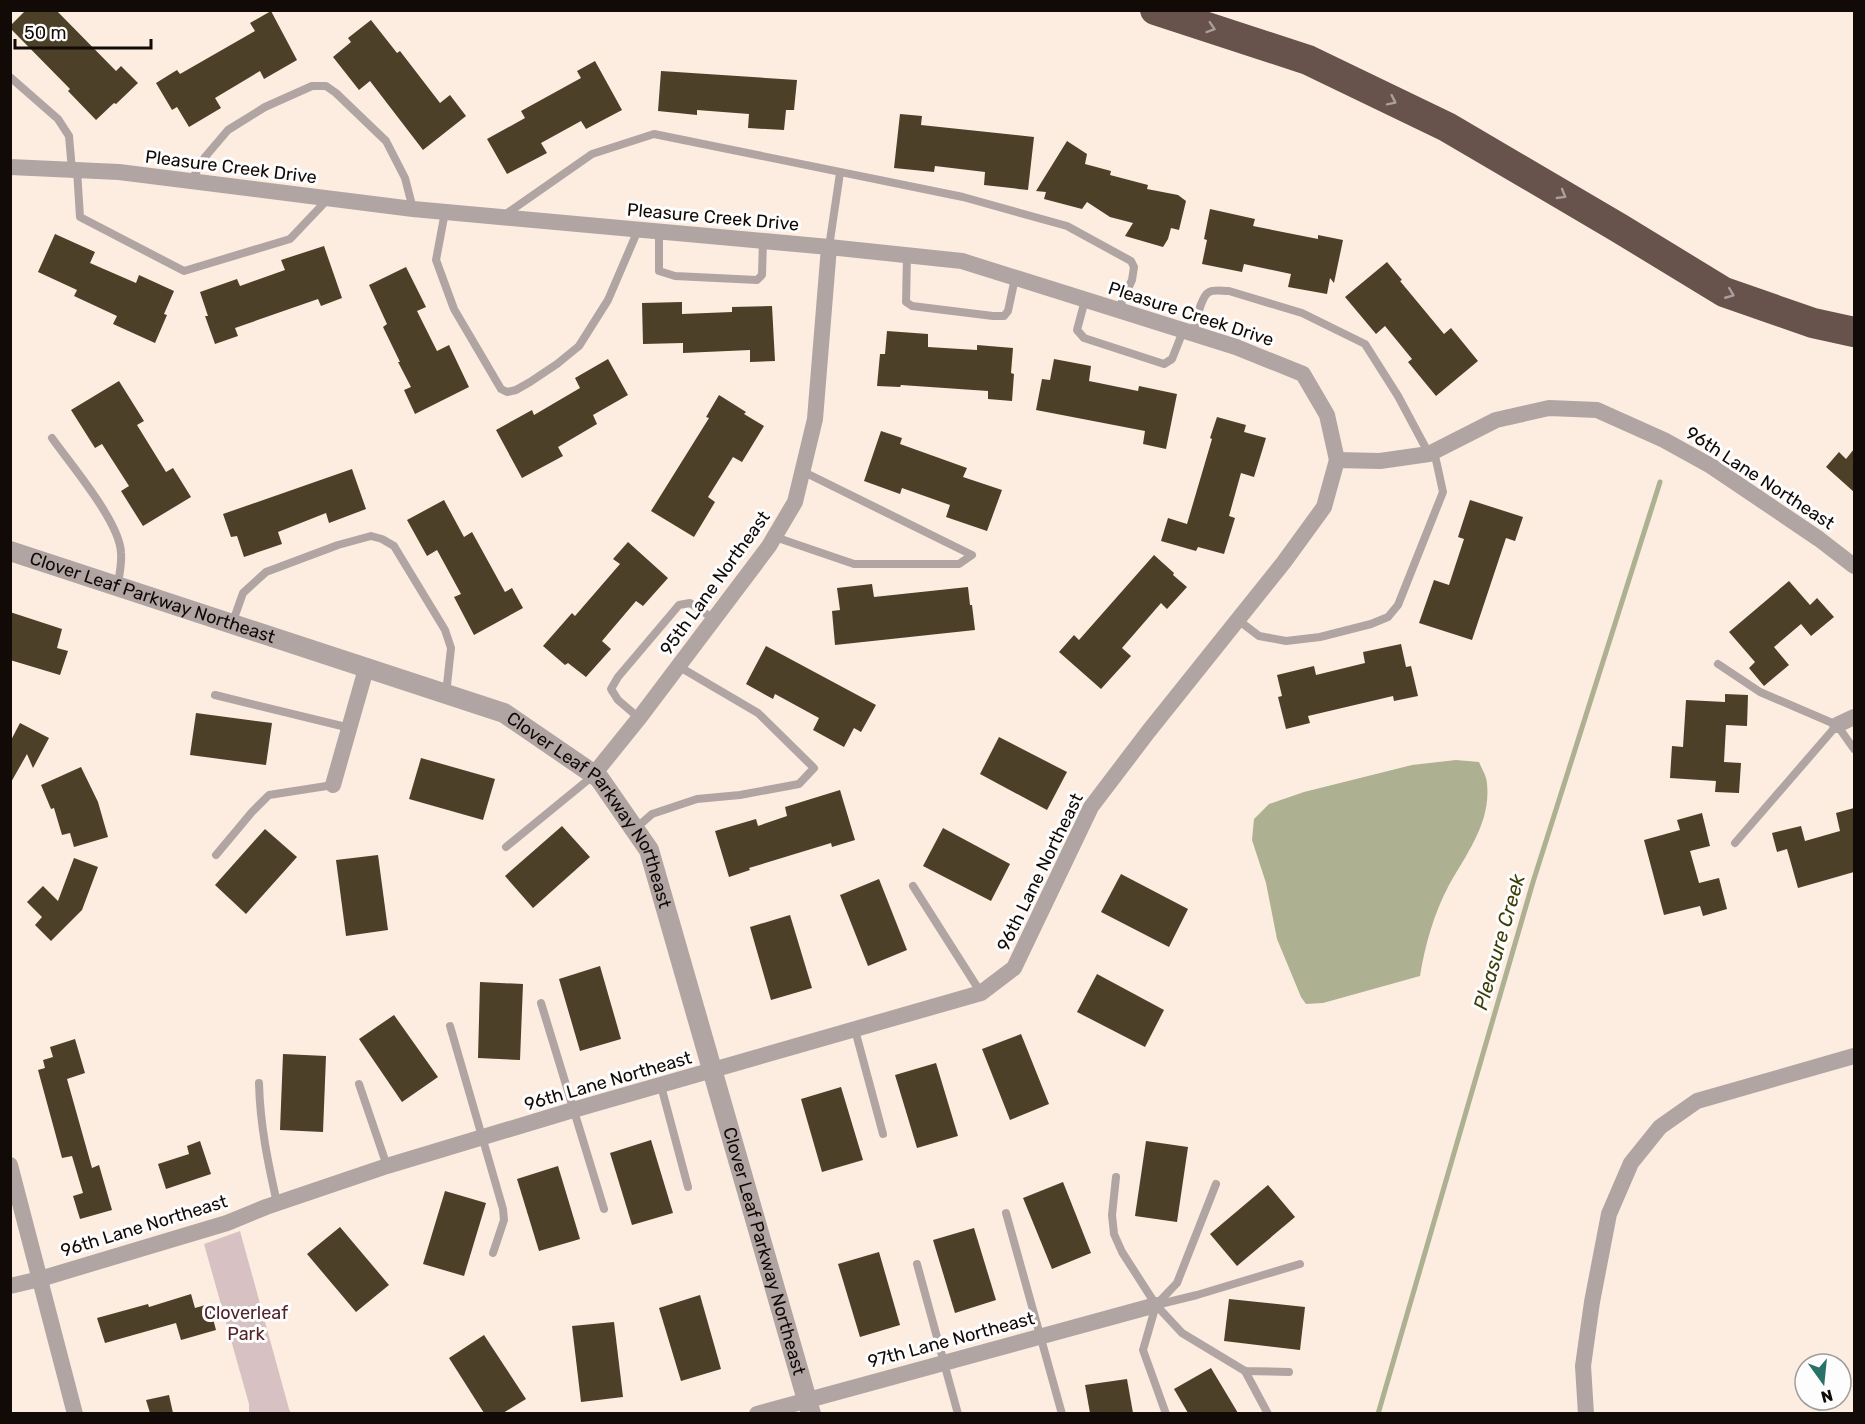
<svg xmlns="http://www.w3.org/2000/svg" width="1865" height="1424" viewBox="0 0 1865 1424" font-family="Rubik,sans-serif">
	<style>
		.green { fill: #d8c1c3 }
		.water { fill: #aeb092 }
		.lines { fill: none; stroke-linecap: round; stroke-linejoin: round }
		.stream { stroke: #aeb092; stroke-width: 5 }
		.building { fill: #4c4028 }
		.service { stroke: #b0a5a2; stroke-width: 8 }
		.minor { stroke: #b0a5a2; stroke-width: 16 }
		.tertiary { stroke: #b0a5a2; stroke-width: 20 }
		.motorway { stroke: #67524c; stroke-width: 30 }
		.oneway { stroke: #aa9f9c }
		.labels { text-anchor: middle; stroke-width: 6; stroke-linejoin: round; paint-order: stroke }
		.street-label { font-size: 18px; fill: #110a06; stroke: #fdfdfd }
		.park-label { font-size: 18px; fill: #52232a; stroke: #fdfdfd }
		.water-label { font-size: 20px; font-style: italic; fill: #3c3c06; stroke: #fdfdfd }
	</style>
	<rect width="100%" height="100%" fill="#fdece0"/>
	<path class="green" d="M240,1231L289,1409L291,1413H249V1404L204,1244Z"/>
	<path class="water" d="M1456,760L1479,762C1482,769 1487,777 1487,784C1491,822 1467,853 1449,885C1434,913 1425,945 1420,976L1323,1003L1306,1004L1301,997L1277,939L1266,883L1252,840L1254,819L1269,804L1304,792L1412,765Z"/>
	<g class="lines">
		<path class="stream" d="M1378,1414L1533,882L1660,482"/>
	</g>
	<g class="building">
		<path d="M26,10H56L116,71L121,66L138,83L116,104L114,103L96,120L68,91L70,89L10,28V26Z"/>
		<path d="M271,11L297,60L264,79L260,71L215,98L221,108L189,127L177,107L172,110L156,83L177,70L180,74L255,31L250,23Z"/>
		<path d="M371,20L397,53L400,51L440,103L450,95L466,116L423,150L370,81L359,90L333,57L351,42L348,38Z"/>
		<path d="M595,61L622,110L586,129L581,121L541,143L547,153L507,174L487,139L525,118L521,111L581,78L577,71Z"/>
		<path d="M661,71L797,80L794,110H786L784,130L748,128L749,114L697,110V115L658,111Z"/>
		<path d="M900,114L922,116L921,125L1034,137L1028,190L984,185L985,172L935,166L934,172L894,168Z"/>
		<path d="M1067,141L1087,154L1085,164L1111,171L1110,175L1148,185L1147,189L1178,195L1186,201L1179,230L1171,228L1168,239L1163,247L1125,236L1133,223L1110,217L1087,202L1082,209L1044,199L1046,192L1036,191Z"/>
		<path d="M1210,209L1255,219L1253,226L1318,239V235L1343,240L1334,283L1330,278L1327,294L1288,287L1291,274L1244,264L1242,272L1202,264L1207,240L1204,239Z"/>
		<path d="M55,234L95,252L90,263L136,283L139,275L174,291L164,314L167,315L155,343L113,324L117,316L74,296L77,290L38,272Z"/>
		<path d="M324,246L342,298L321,306L318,299L235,328L238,336L215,344L205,316H208L200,292L237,279L240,286L285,270L281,260Z"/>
		<path d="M1387,262L1402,280L1400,281L1444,334L1451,328L1478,361L1436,396L1408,362L1412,359L1385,326L1376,334L1345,297Z"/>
		<path d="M406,267L426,307L417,311L437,351L449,345L469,387L415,414L404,390L411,387L398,362H400L383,327L387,324L369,285Z"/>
		<path d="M682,302V314L732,312V307L772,306L775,361L750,362V350L683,353V343L643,344L642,303Z"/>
		<path d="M887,331L928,334V347L977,350V345L1013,348L1011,373L1014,374L1012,401L988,399V391L901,385L900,387L877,386L880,354H885Z"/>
		<path d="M608,359L628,395L593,415L597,424L558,447L563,456L522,478L496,430L532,410L534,415L580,388L575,378Z"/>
		<path d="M1054,359L1091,366L1089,381L1138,391L1139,386L1177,394L1166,449L1143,444L1145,431L1036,410L1042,379L1050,380Z"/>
		<path d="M119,381L144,421L137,425L166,472L173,468L191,497L143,526L121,491L129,486L102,444L95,448L71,410Z"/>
		<path d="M719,395L746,412L744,414L764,426L742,462L733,457L708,497L715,502L694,537L651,511L709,418L706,417Z"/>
		<path d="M1217,417L1246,425L1244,432L1266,438L1254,477L1241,473L1229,516L1235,518L1224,554L1198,547L1196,551L1161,541L1168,518L1187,524L1212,439L1210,438Z"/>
		<path d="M881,431L902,438L900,444L967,468L963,477L1002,490L987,531L946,517L950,505L902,488L900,494L864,481Z"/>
		<path d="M1854,449V492L1826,467L1839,452L1846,459Z"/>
		<path d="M352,469L366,509L329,523L326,513L278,532L282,544L244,557L237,536L231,537L223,514Z"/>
		<path d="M444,500L464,537L472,532L505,592L512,588L523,608L474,635L454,597L461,594L437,550L427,556L407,520Z"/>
		<path d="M1470,500L1523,517L1515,541L1506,538L1472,640L1419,623L1434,580L1449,585L1464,539L1458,537Z"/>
		<path d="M628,542L668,578L643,606L636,601L602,641L611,649L586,677L568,663L565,665L543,646L572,613L575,616L620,564L613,559Z"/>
		<path d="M1154,555L1174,573L1173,575L1187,587L1167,609L1161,603L1122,648L1131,656L1101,689L1059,652L1074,635L1079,640Z"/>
		<path d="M1789,581L1810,605L1817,598L1834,617L1811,636L1801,624L1774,647L1789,665L1764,686L1749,668L1755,662L1729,632Z"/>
		<path d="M872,584L874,597L968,587L970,605H972L975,630L835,645L832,611L840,610L837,588Z"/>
		<path d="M10,612L62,629L57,648L68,651L60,675L10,660Z"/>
		<path d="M1401,644L1406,667L1411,666L1418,696L1394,701L1393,696L1308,716L1310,723L1286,729L1278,697L1282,696L1277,675L1314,666L1316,675L1365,663L1363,652Z"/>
		<path d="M766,646L876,705L861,732L854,728L844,747L813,730L819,718L775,694L773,699L746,684Z"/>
		<path d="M1725,694L1748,695L1747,726L1726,725L1724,762L1741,763L1739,793L1715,792L1716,781L1670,778L1672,746L1683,747L1686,700L1725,702Z"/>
		<path d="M196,713L272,723L266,765L190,755Z"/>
		<path d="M20,723L49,738L33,768L27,754L10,784V742Z"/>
		<path d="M999,737L1067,772L1047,810L980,774Z"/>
		<path d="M421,758L495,779L483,820L409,799Z"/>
		<path d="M81,767L98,802L108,837L74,847L70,833L62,835L54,808L51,809L41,785Z"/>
		<path d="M840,790L855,840L832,847L831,843L749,868L750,870L729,877L715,831L756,819L758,826L787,816L785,807Z"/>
		<path d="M1854,808V872L1798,888L1787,849L1777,852L1772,833L1801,826L1805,841L1840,831L1836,813Z"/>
		<path d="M1702,813L1710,846L1690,851L1699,883L1719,878L1727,909L1703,916L1700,906L1664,915L1644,840L1680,830L1677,820Z"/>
		<path d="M562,826L590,857L533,908L505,876Z"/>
		<path d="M943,828L1010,864L991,901L923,866Z"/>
		<path d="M265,829L297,857L246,914L215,885Z"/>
		<path d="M378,855L388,930L346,936L336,860Z"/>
		<path d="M74,858L98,867L82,910L51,941L35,925L42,917L27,902L43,886L58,901Z"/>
		<path d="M1121,874L1188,909L1169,947L1101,912Z"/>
		<path d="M879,879L907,950L868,966L840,895Z"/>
		<path d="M790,915L812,988L771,1000L750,927Z"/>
		<path d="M600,966L621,1039L580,1051L559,979Z"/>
		<path d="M1097,974L1164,1010L1145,1047L1077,1012Z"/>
		<path d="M480,982L523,984L520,1060L478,1058Z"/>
		<path d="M394,1015L438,1077L402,1102L359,1039Z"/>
		<path d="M1021,1034L1049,1104L1010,1120L982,1049Z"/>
		<path d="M75,1039L85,1073L67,1079L92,1168L99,1165L112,1210L80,1219L73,1196L83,1193L72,1156L62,1158L38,1070L45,1068L43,1060L53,1057L50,1047Z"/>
		<path d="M283,1054L326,1056L323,1132L280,1130Z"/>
		<path d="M936,1063L958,1136L917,1148L895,1075Z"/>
		<path d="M841,1087L863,1160L822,1172L801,1099Z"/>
		<path d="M651,1140L673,1213L632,1225L610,1153Z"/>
		<path d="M200,1141L211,1174L166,1189L158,1164L189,1154L187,1146Z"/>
		<path d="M1146,1141L1188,1147L1177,1222L1135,1216Z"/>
		<path d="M558,1166L580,1239L539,1251L517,1179Z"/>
		<path d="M1063,1182L1091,1253L1052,1269L1023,1198Z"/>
		<path d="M1268,1185L1295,1217L1237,1266L1210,1234Z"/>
		<path d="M445,1191L486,1203L464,1276L423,1264Z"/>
		<path d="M340,1227L389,1285L356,1312L307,1254Z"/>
		<path d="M974,1228L996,1300L955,1313L933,1240Z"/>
		<path d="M879,1252L900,1325L860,1337L838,1264Z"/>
		<path d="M191,1294L195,1308L209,1304L216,1330L181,1340L176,1323L105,1343L97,1318L148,1304L149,1307Z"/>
		<path d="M700,1295L721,1369L681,1381L659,1308Z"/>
		<path d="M1229,1299L1305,1307L1300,1350L1224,1341Z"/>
		<path d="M614,1322L623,1397L581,1402L572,1326Z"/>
		<path d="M484,1335L526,1399L503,1413H484L449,1358Z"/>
		<path d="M1211,1368L1238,1413H1188L1174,1389Z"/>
		<path d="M1127,1379L1133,1413H1090L1085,1385Z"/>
		<path d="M169,1395L173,1413H150L146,1400Z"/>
	</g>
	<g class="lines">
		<g class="service">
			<path d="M10,77L58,119L69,136L72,170"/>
			<path d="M77,170L80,217L184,271L290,239L328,199"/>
			<path d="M191,181L205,157L228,130L265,107L312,86H326L336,93L386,141L405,178L413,209"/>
			<path d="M445,212L436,260L454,309L501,389L507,392L516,390L530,382L557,364L579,346L608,300L638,230"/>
			<path d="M503,216L592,154L654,134L963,197L1067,226L1131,261L1134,267L1132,280L1118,310"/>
			<path d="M659,232V271L675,276L757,280L762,275L763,241"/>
			<path d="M829,247L840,173"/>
			<path d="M907,255L906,302L912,306L993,316H1004L1008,311L1015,278"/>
			<path d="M1085,300L1077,330L1084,338L1164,364L1172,359L1183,331"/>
			<path d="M1193,334C1196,324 1200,297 1209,292C1215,289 1222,291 1229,291L1302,313L1365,344L1398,396L1429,454"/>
			<path d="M52,438C71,465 120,522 121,553C122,564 119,575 118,585"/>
			<path d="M775,537L854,564H959L972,555L802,471"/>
			<path d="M1238,620L1259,636L1286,641L1320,637L1371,624L1388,617L1398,605L1443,492L1434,451"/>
			<path d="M232,624L243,593L266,572L338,545L371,536L382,539L394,546L445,630L451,648L446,694"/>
			<path d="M1718,664L1760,692L1837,725L1854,749"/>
			<path d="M215,695L350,728"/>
			<path d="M639,718L618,700L611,689L618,677L679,605L690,603L714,619"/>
			<path d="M635,829L652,814L697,799L740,795L799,784L814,768L758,713L678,666"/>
			<path d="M1735,843L1837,725"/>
			<path d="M506,847L594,775"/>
			<path d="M216,855L252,812L269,795L333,785"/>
			<path d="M913,886L981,993"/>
			<path d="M541,1003L604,1209"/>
			<path d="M450,1026L503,1209L504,1220L493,1253"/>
			<path d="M855,1030L883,1134"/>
			<path d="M259,1083C260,1125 268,1163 277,1203"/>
			<path d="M359,1084L387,1166"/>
			<path d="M661,1086L688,1187"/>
			<path d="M1116,1177L1112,1215L1114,1234L1122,1252L1156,1305L1182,1333L1245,1371L1289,1372"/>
			<path d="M1006,1213L1062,1414"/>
			<path d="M917,1264L958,1414"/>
			<path d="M1156,1305L1197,1295L1300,1264"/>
			<path d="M1245,1371L1268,1414"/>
			<path d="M1166,1414L1143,1350L1156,1305L1177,1283L1216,1184"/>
		</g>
		<g class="minor">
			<path d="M10,167L119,172L413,209L829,247L962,261L1236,347L1303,374L1327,415L1337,460"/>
			<path d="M1837,725L1854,717"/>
			<path d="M594,774L640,717L769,546L795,502L815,419L829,247"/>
			<path d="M333,785L366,669"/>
			<path d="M10,1165L75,1414"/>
			<path d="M10,1286L40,1279L227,1223L266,1207L387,1166L573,1110L981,993L1014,968L1091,807L1148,732L1284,562L1324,507L1337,460L1380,461L1429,454L1496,420L1549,408L1597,410L1664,440L1711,466L1819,539L1854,566"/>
			<path d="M757,1414L1156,1305"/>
			<path d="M1586,1414L1583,1366L1592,1302L1609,1214L1631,1163L1660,1127L1697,1101L1854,1056"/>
		</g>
		<path class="tertiary" id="s1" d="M10,551L504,713L599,778L649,850L811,1414"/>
		<path class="motorway" d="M1155,10L1308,60L1447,127L1619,228L1724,292L1813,323L1854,332"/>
	</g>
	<defs><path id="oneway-chevron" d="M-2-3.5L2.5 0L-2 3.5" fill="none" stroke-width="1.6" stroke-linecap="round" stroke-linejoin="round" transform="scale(1.5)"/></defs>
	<g class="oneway">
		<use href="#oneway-chevron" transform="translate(1211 28) rotate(18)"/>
		<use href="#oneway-chevron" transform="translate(1392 101) rotate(26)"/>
		<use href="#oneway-chevron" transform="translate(1562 195) rotate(30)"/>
		<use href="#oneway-chevron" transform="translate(1730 294) rotate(22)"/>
	</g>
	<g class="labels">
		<g class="street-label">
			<text transform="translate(231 167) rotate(7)" y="6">Pleasure Creek Drive</text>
			<text transform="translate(713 217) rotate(5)" y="6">Pleasure Creek Drive</text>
			<text transform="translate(1191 314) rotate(18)" y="6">Pleasure Creek Drive</text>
			<text transform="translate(1760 478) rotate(33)" y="6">96th Lane Northeast</text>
			<text transform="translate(715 583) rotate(-54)" y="6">95th Lane Northeast</text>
			<text dy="6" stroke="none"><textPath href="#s1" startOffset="150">Clover Leaf Parkway Northeast</textPath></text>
			<text dy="6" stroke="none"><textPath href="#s1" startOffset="654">Clover Leaf Parkway Northeast</textPath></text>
			<text transform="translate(1040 872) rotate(-64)" y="6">96th Lane Northeast</text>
			<text transform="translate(608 1081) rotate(-16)" y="6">96th Lane Northeast</text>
			<text transform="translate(144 1226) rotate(-17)" y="6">96th Lane Northeast</text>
			<text dy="6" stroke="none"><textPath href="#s1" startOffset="1140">Clover Leaf Parkway Northeast</textPath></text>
			<text transform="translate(951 1340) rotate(-15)" y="6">97th Lane Northeast</text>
		</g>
		<g class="park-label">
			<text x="246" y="1319">Cloverleaf<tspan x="246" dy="21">Park</tspan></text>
		</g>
		<g class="water-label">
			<text transform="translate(1499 942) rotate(-74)" y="7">Pleasure Creek</text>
		</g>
	</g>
	<rect width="1865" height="1424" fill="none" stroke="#110a06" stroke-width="24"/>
	<g transform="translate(1823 1382) rotate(165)"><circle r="28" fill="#fdfdfd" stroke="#9f9c9a" stroke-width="1.5"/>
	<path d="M0-4.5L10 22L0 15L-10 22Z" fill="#2a7167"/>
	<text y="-9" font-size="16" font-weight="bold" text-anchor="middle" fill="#110a06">N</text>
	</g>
	<path d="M15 39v9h136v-9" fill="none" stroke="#110a06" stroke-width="3"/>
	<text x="24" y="39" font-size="18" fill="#110a06" stroke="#fdfdfd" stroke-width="4.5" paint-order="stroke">50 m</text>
</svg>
